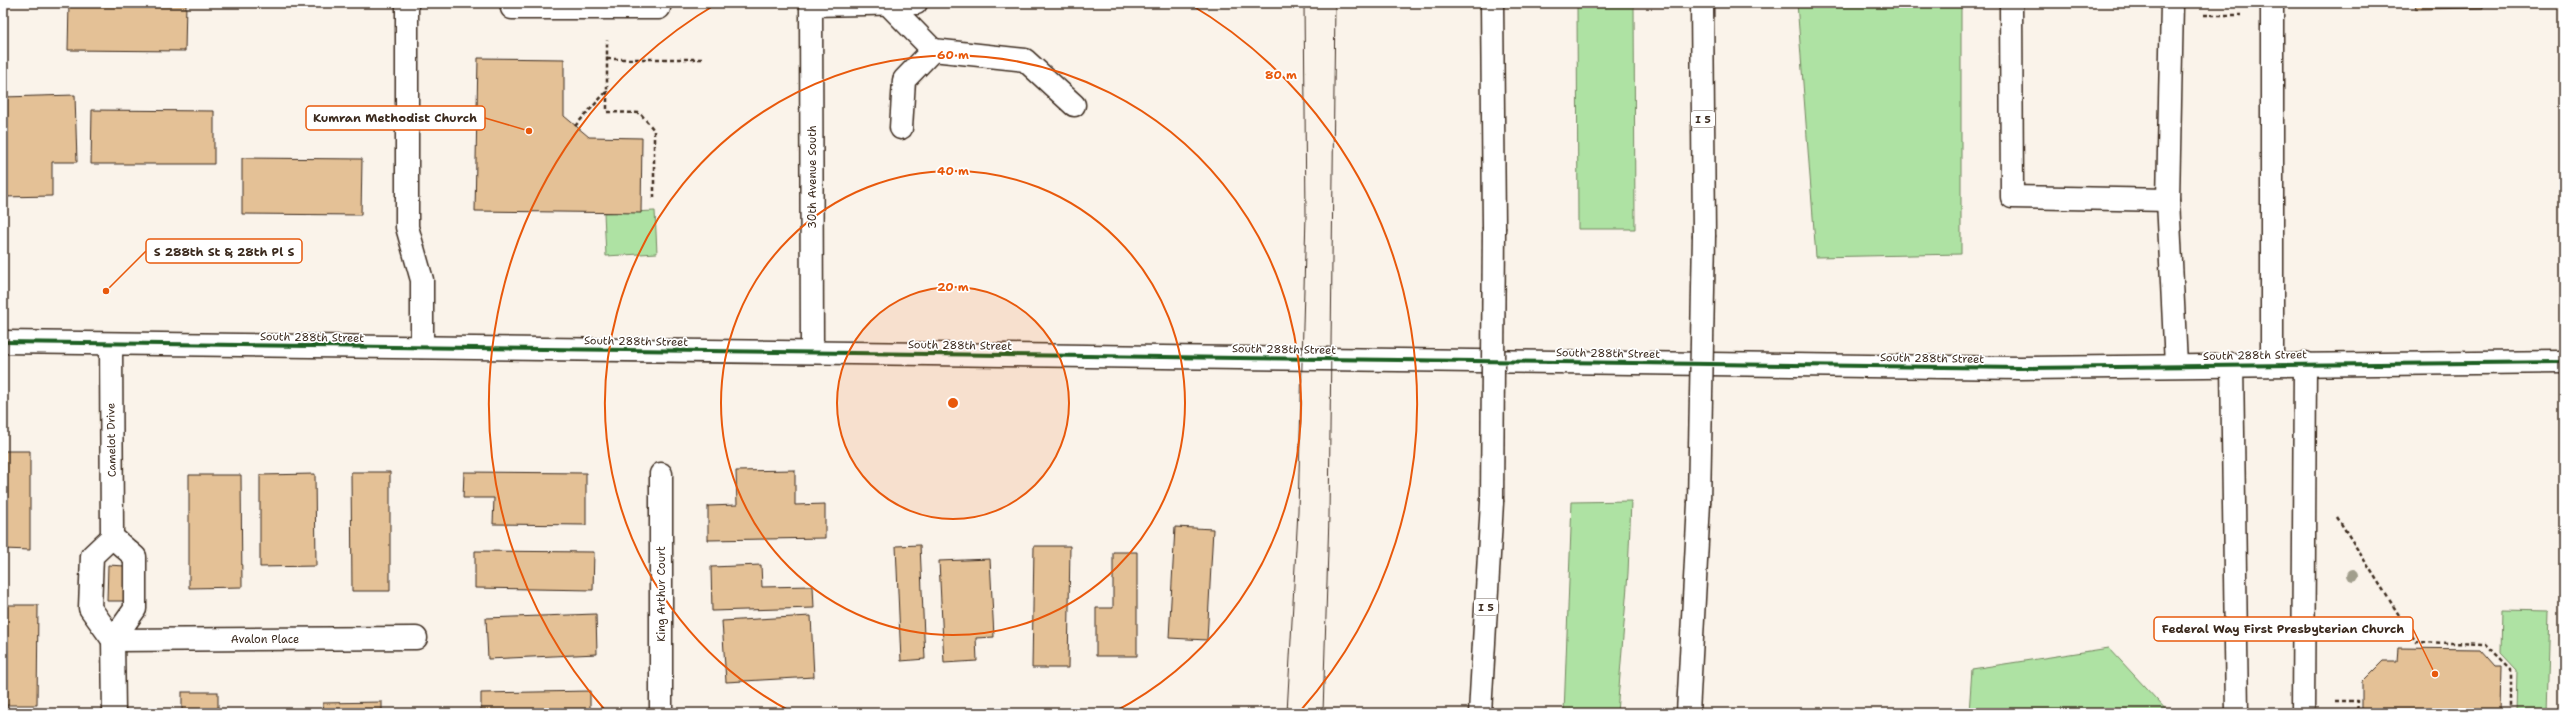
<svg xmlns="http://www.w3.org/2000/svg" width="2567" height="716" viewBox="0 0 2567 716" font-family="'Shantell Sans',sans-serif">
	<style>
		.green { fill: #aee2a3; stroke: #748660 }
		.building { fill: #e4c196; stroke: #3b2a1e }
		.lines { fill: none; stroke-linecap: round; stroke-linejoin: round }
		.minor-casing { stroke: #3b2a1e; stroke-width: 25 }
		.major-casing { stroke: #3b2a1e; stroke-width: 25 }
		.highway-casing { stroke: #3b2a1e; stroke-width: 25 }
		.path { stroke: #3b2a1e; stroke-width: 2.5; stroke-dasharray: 4 3; stroke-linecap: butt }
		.minor { stroke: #fff; stroke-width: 22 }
		.major { stroke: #fff; stroke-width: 22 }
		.highway { stroke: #fff; stroke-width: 22 }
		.tram { stroke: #3b2a1e; stroke-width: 1 }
		.highway-bridge-casing { stroke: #3b2a1e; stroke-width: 25; stroke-linecap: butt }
		.highway-bridge { stroke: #fff; stroke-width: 22 }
		.cycleway-casing { stroke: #fff; stroke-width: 6 }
		.cycleway { stroke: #1b5e20; stroke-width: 4 }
		.tree { fill: #a19e8c }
		.ring { fill: none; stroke: #e8590c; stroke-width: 2 }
		.labels { text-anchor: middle; stroke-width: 3.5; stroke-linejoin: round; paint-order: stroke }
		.shield { fill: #fff; stroke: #766a62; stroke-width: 1 }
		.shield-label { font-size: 10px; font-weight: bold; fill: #3b2a1e }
		.street-label { font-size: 11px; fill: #3b2a1e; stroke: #fff }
		.centre { fill: #e8590c; stroke: #fff; stroke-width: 2 }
		.ring-label { font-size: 12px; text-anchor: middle; font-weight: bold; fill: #e8590c; stroke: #fff; stroke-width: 3.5; stroke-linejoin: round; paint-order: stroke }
		.leader { fill: none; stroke: #e8590c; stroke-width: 1.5 }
		.callout-dot { fill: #e8590c; stroke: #fff; stroke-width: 1.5 }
		.callout { fill: #fff; stroke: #e8590c; stroke-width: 1.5 }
		.callout-label { font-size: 12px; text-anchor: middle; font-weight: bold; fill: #3b2a1e }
	</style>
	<rect width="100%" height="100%" fill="#faf3ea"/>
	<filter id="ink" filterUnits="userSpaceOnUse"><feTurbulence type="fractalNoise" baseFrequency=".025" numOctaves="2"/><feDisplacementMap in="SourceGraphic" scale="8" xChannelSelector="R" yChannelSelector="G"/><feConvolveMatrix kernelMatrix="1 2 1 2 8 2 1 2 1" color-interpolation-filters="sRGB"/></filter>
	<g filter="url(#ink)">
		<g class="green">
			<path d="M1577,3H1634L1635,229H1578Z"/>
			<path d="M1797,3H1961V254L1816,257Z"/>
			<path d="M655,211L657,253L606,256L604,213Z"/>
			<path d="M1631,501L1628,573L1617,713H1564L1572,502Z"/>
			<path d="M2502,609L2550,610L2547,713H2516L2517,670L2501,653Z"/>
			<path d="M2109,648L2169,713H1969L1972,669Z"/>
		</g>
		<g class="building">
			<path d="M69,3H186L185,51L68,50Z"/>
			<path d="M2415,3H2483V8L2416,9Z"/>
			<path d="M478,58L564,59V116L589,137L642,138L641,213L475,211Z"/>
			<path d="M75,95L77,162H52V196L3,197V97Z"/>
			<path d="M92,110L214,111V164H91Z"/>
			<path d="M242,158L362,159L361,215L242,214Z"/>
			<path d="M3,451H30V550L3,549Z"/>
			<path d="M795,470V505L825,504V538L708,540V506L737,505L736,471Z"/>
			<path d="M351,472H390V591H352Z"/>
			<path d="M464,472L586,473V525L493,524L494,498H463Z"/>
			<path d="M315,474L316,566L260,567V475Z"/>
			<path d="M189,475H241L242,587L189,588Z"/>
			<path d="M1175,527L1213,529L1207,640L1169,638Z"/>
			<path d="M920,545L925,659L901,661L896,546Z"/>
			<path d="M1034,546H1070L1068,668H1032Z"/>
			<path d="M475,551L594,552L593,590L475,588Z"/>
			<path d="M1113,552H1137V656H1096V608H1113Z"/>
			<path d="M990,559L994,637L976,638L977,661L944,663L939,561Z"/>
			<path d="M108,565L125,566L124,601H107Z"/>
			<path d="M761,565L762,587L813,586L814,608L712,611L711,567Z"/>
			<path d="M3,605H38L37,705H7V713H3Z"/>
			<path d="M596,614L597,654L488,659L486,618Z"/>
			<path d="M811,616L814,677L726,682L722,621Z"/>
			<path d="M2398,648L2480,649L2495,666H2501L2500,713H2362V682L2383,661H2397Z"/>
			<path d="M590,691V713H481V693Z"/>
			<rect x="182" y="692" width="36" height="21"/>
			<path d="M382,702V713H323V703Z"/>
			<rect x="258" y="710" width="56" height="3"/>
		</g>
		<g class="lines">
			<g class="minor-casing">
				<g id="minor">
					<path d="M407,3V227L422,280V347"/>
					<path d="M512,3V8H659V3"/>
					<path d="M811,3L812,352"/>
					<path d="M2011,3L2012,197L2168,200"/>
					<path d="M2172,3L2168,200L2176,365"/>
					<path d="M2272,3V364"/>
					<path d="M888,4L933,50"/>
					<path d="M811,5L916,3"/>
					<path d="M901,128L904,80L933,50L1025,60L1074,105"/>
					<path d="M111,344L112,537L135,557V609L113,640L114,713"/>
					<path d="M2232,364L2237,713"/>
					<path d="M661,474V713"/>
					<path d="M112,537L92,556L90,608L113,640L416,638"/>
					<path d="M2303,713L2305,363"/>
				</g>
			</g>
			<g class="major-casing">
				<path id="major" d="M3,342L2020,368L2564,362"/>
			</g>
			<g class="highway-casing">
				<g id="highway">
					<path d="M1492,3L1494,227"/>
					<path d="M1702,3L1704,235"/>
					<path d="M1480,713L1492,502"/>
					<path d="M1688,713L1699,503"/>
				</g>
			</g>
			<g class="path">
				<path d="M2204,15H2241"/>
				<path d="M607,59H702"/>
				<path d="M607,91V112L640,113L654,130V201"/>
				<path d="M575,126L607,91V40"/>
				<path d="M2337,517L2416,642L2486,644L2511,669V713"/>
				<path d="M2335,701H2358L2357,713"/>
			</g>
			<use href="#minor" class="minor"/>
			<use href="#major" class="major"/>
			<use href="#highway" class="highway"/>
			<g class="tram">
				<path d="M1287,713L1298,511L1306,215L1304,3"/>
				<path d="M1323,713L1329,516L1335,3"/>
			</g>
			<g class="highway-bridge-casing">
				<g id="highway-bridge">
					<path d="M1492,502L1494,227"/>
					<path d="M1699,503L1704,235"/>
				</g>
			</g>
			<use href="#highway-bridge" class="highway-bridge"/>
			<g class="cycleway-casing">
				<path id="cycleway" d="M3,342L2020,368L2564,362"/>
			</g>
			<use href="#cycleway" class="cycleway"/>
		</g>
		<circle class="tree" cx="2353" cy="575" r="6"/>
	</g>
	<circle cx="953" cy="403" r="116" fill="#e8590c" fill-opacity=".12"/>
	<g class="ring">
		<circle cx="953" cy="403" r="116"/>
		<circle cx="953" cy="403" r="232"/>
		<path d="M792 712A348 348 0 1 1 1114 712"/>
		<path d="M605 710A464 464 0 0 1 718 3M1188 3A464 464 0 0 1 1301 710"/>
	</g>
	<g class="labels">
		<g class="shield">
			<rect x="1691" y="111" width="24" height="16" rx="3"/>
			<rect x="1474" y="599" width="24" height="16" rx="3"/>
		</g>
		<g class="shield-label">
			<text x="1703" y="123">I 5</text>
			<text x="1486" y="611">I 5</text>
		</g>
		<g class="street-label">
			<text transform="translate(812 177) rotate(-90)" y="4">30th Avenue South</text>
			<text transform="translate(312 337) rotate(1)" y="4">South 288th Street</text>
			<text transform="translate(636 341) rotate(1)" y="4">South 288th Street</text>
			<text transform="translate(960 345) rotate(1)" y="4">South 288th Street</text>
			<text transform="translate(1284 349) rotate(1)" y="4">South 288th Street</text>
			<text transform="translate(1608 353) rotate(1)" y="4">South 288th Street</text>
			<text transform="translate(2255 355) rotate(-1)" y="4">South 288th Street</text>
			<text transform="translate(1932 358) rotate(1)" y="4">South 288th Street</text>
			<text transform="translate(111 440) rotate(-91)" y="4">Camelot Drive</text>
			<text transform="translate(661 594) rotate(-90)" y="4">King Arthur Court</text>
			<text x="265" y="643">Avalon Place</text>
		</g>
	</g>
	<circle cx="953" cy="403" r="6" class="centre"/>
	<g class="ring-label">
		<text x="953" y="59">60 m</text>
		<text x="1281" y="79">80 m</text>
		<text x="953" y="175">40 m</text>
		<text x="953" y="291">20 m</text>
	</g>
	<path class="leader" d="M529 131L485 118M106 291L146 251M2435 674L2413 629"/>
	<g class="callout-dot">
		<circle cx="529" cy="131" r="4"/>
		<circle cx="106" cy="291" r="4"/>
		<circle cx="2435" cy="674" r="4"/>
	</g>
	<g class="callout">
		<rect x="306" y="106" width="179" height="24" rx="4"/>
		<rect x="146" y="239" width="156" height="24" rx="4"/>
		<rect x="2154" y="617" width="259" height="24" rx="4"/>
	</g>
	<g class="callout-label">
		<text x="395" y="122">Kumran Methodist Church</text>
		<text x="224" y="256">S 288th St &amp; 28th Pl S</text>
		<text x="2283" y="633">Federal Way First Presbyterian Church</text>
	</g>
	<rect width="2567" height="716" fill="none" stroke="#fff" stroke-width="16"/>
	<rect x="8" y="8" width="2551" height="700" fill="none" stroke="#3b2a1e" stroke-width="1.5" filter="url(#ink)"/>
</svg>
